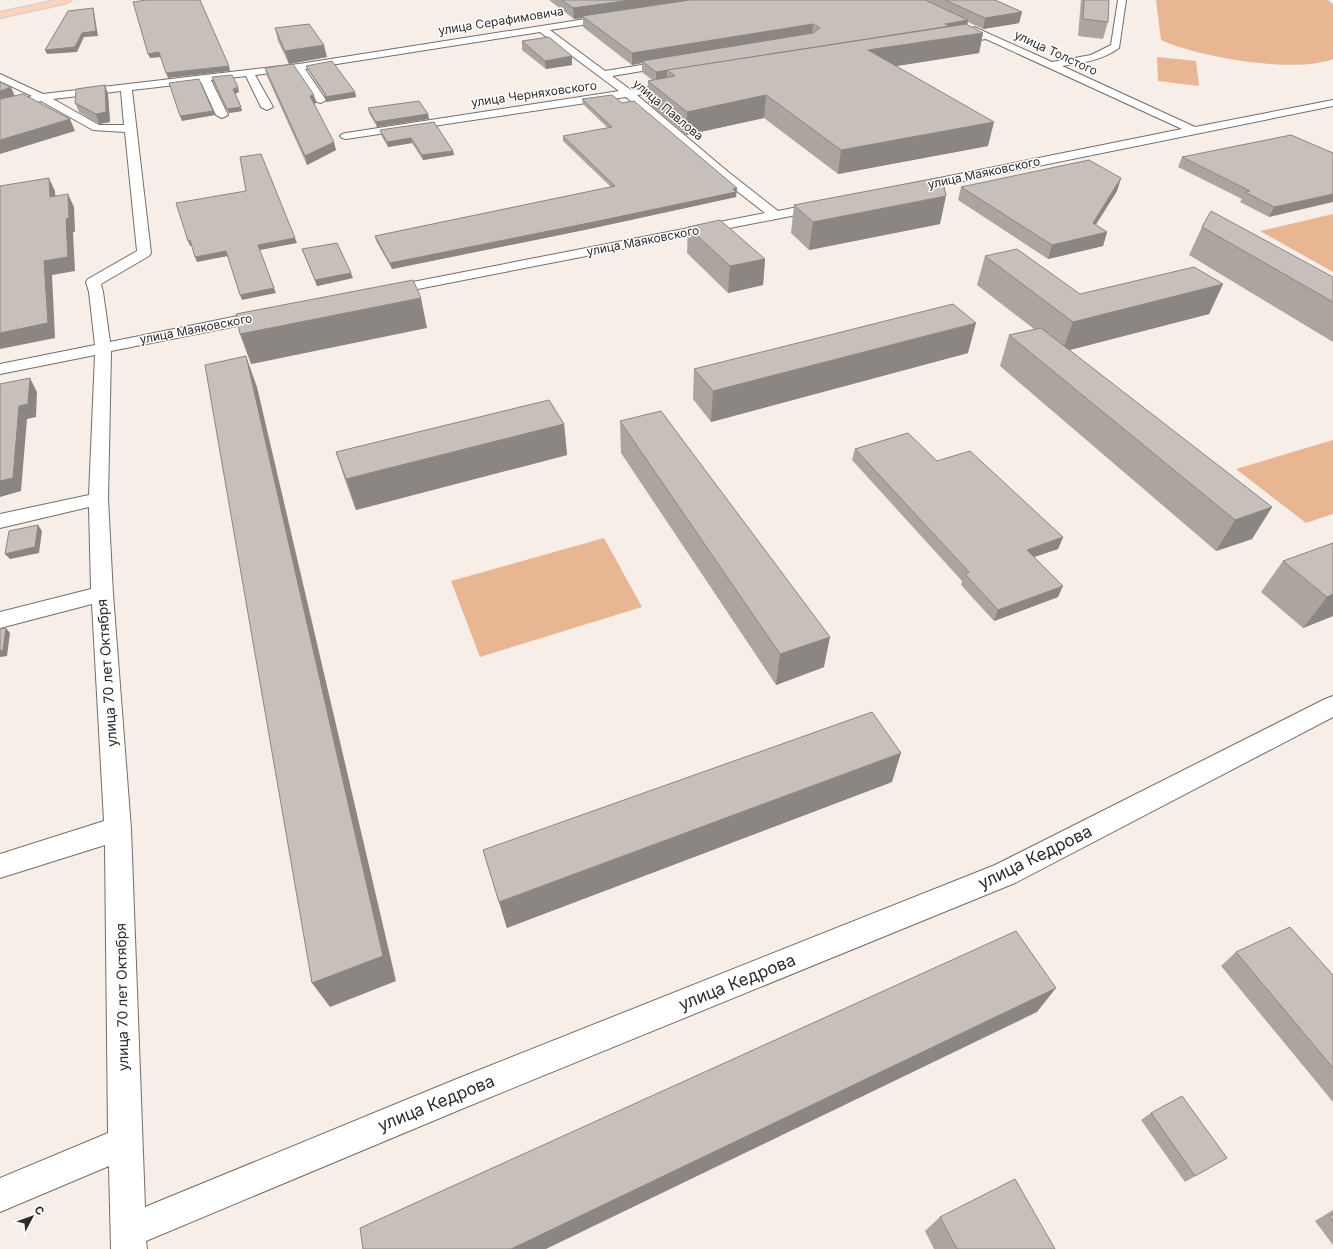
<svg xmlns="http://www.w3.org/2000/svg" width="1333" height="1249" viewBox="0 0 1333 1249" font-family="Inter,sans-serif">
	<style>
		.green { fill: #e9b693 }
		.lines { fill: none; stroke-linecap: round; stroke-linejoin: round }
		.minor-casing { stroke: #756d68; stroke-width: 2 }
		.major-casing { stroke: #cdcccc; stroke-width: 2 }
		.minor { fill: #fff; fill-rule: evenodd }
		.major { fill: #fdd4b8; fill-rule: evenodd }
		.wall { fill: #aba49f }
		.shaded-wall { fill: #8b8682 }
		.building { fill: #c7bfb9; stroke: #8b8682 }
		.labels { text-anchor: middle; stroke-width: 3; stroke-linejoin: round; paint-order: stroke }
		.far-street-label { font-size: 12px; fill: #2e2b29; stroke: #fff }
		.street-label { font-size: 14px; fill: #2e2b29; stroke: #fff }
		.near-street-label { font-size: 17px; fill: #2e2b29; stroke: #fff }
	</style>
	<rect width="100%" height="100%" fill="#f7eee8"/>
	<g class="green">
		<path d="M1156,0H1328L1333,4V59C1296,74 1197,57 1161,40Z"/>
		<path d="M1157,57L1196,61L1199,86L1158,81Z"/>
		<path d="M1333,214V272L1260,231Z"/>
		<path d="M1333,440V514L1306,523L1236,469Z"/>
		<path d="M604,538L642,607L480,657L451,581Z"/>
	</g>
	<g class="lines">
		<g class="minor-casing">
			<g id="minor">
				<path d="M1118,0H1126L1119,48C1103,60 1082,63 1062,66L1195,127L1333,100V106L915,191L911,190L909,187L911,184L915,183L1182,129L986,39L953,44L948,41L953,38L977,35L969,30L974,27L1052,62L1091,55L1111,45Z"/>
				<path d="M611,15L616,18L614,20L550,30L605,71L672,60L676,61L677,63L676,65L672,66L612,76L631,90L677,83L681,84L682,86L681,88L637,95L727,171L778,211L822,202L827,203L829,206L827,209L387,295L382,294L380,291L382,288L765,213L719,177L626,97L346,139L342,138L340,136L342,134L346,133L619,91L540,32L305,69L326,100L321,103L317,102L296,70L255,75L273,107L267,110L261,107L246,76L211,80L228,115L222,118L216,115L201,82L132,90L151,253L149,256L101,284L103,292L110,342L267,310L272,312L275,315L272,318L267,320L111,351L108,499L113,594L131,829L145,1207L459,1078L995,865L1325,699L1333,696V717L1015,883L464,1108L146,1241L147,1249H111L109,1166L0,1212V1178L108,1133L105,845L0,878V854L104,821L92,604L0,628V612L91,589L89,507L0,528V514L89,495L95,355L0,374V364L95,345L89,292L86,282L88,279L137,251L125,132L93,130L41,101L0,112V106L32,96L0,81V74L43,94L299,64ZM121,91L124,125H99L53,99Z"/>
			</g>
		</g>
		<g class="major-casing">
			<path id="major" d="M56,0H72L68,3L0,18V12Z"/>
		</g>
		<use href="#minor" class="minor"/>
		<use href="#major" class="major"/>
	</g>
	<g class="wall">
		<path d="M549,0H995L1022,12L1019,23L983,29L968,22L967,25L983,33L979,53L896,66L988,146L838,174L764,118L686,135L648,103V81L652,80L642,72V63L632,65L583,27V18L574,19Z"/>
		<path d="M1081,0H1109L1108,22L1103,39L1078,36Z"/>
		<path d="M275,28L327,57L289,64L278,41Z"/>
		<path d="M522,41L572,56V65L546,69L522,50Z"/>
		<path d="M306,66L355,92L356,97L326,102L325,96L308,70Z"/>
		<path d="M265,68L316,103L314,104L336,150L307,165L267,76Z"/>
		<path d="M212,77L239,92L235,93L242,111L229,113L213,81Z"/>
		<path d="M105,85L108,94L110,122L99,124L79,112L75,103Z"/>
		<path d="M582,99L622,103L737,188L736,197L589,229L392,269L376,241L375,236L611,187L563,141V136L608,128L583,104Z"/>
		<path d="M368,108L428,114L429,119L377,127L369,113Z"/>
		<path d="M434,122L453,151L454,155L423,160L412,143L388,147L381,135L380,130Z"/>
		<path d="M1333,153L1269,217L1240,202L1242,199L1178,167L1182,157Z"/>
		<path d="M1121,178L1117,191L1096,225L1107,232L1103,246L1048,259L958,200L961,187Z"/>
		<path d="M794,205L940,224L809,250L791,233Z"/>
		<path d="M688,227L765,259L763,285L728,293L687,253Z"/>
		<path d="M1202,227L1333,277V342L1189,255Z"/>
		<path d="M302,249L353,278L317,286Z"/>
		<path d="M985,256L1080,294L1223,284L1209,314L1069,350L1272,507L1252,539L1216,551L1000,366L1009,335L1034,329L977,285Z"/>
		<path d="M968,353L711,422L693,399L694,369Z"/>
		<path d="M620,421L824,667L776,685L621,453Z"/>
		<path d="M564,424L567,455L356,510L346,483L336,452Z"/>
		<path d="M855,449L937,461L1063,537L1058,549L1034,557L1058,597L994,621L961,585L962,581L852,460Z"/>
		<path d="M1333,543V616L1303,628L1261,592L1283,561Z"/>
		<path d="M892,782L507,928L483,850Z"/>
		<path d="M1236,952L1333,975V1102L1221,966Z"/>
		<path d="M1151,1113L1227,1158L1185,1182L1141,1120Z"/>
		<path d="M1333,1210V1245L1315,1221Z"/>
		<path d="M940,1217L1055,1249H934L925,1231Z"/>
	</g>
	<g class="shaded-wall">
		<path d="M631,0H703L582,16L583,18L574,19L573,8Z"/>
		<path d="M93,8L94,12L98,36L84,37L77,52L47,54L45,50Z"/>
		<path d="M1022,12L1019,23L983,29L985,18Z"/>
		<path d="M968,20L966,31L983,33L979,53L865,71L868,50L945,24Z"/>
		<path d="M813,24L812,36L642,61V63L632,65V53Z"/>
		<path d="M324,45L327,57L289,64L285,51Z"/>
		<path d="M159,52L161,57L150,58L148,54Z"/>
		<path d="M572,56V65L546,69L545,61Z"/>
		<path d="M229,66L230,71L168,78L166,73Z"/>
		<path d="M667,70V82L656,83V72Z"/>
		<path d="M105,85L108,94L110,122L99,124L96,114Z"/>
		<path d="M11,87L16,99L0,105V91Z"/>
		<path d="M238,87L239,92L235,94L233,89Z"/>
		<path d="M355,92L356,97L326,102L325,97Z"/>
		<path d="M314,95L316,103L312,104L310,96Z"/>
		<path d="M766,95L764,118L686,135L687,112Z"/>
		<path d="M241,107L242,111L229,113L227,109Z"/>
		<path d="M213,111L215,115L182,121L180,116Z"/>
		<path d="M428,114L429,119L377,127L376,122Z"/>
		<path d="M70,119L75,131L0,154V140Z"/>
		<path d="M994,122L988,146L838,174L841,150Z"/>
		<path d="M411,138L412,143L388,147L387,142Z"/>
		<path d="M334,142L336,150L307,165L305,156Z"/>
		<path d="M453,151L454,155L423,160L422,155Z"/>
		<path d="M49,178L55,191L56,210L50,197Z"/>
		<path d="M1121,178L1117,191L1088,236L1093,223Z"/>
		<path d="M737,188L736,197L589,229L392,269L390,263Z"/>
		<path d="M68,194L74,207L75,232H73L75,271L52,275L55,338L0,349V333L44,261L66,219Z"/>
		<path d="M1333,194V202L1269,217L1274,207Z"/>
		<path d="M946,196L940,224L809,250L813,222Z"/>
		<path d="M1107,232L1103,246L1048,259L1052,245Z"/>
		<path d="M295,238L297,243L260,250L258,245Z"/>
		<path d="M190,240L192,245L190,246L188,241Z"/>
		<path d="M226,251L228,256L197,262L195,257Z"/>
		<path d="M765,259L763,285L728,293L730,266Z"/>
		<path d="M351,273L353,278L317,286L315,280Z"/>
		<path d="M1223,284L1209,314L1062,352L1073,322Z"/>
		<path d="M274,288L276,293L242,300L240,295Z"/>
		<path d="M421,298L427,328L251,364L240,334Z"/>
		<path d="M976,323L968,353L711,422L713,391Z"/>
		<path d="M246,356L257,387L396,981L330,1007L312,983Z"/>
		<path d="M30,378L37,392L36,417L27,419L21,491L0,497V481L19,406Z"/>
		<path d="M564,424L567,455L356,510L346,479Z"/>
		<path d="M1272,507L1252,539L1216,551L1235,520Z"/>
		<path d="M38,525L42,531L39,553L10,559L5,554Z"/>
		<path d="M1063,537L1058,549L1022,561L1027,550Z"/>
		<path d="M1063,586L1058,597L994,621L998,610Z"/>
		<path d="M1333,594V616L1303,628L1327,597Z"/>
		<path d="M6,628L10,633L7,656L0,657V651Z"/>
		<path d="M830,637L824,667L776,685L780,654Z"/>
		<path d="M901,753L892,782L507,928L499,902Z"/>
		<path d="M1056,988L1037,1012L546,1249H511Z"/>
	</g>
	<g class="building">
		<path d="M147,0H200L229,66L166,73L159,52L148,54L133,2Z"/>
		<path d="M562,0H631L573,8Z"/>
		<path d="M690,0H925L968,20L945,24L950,26L656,72L642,61L813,33L820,28L813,24L632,53L582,16Z"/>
		<path d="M945,0H995L1022,12L985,18Z"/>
		<path d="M1084,0H1109L1108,22L1083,19Z"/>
		<path d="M93,8L96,31L82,33L75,47L45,50L68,11Z"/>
		<path d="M309,24L324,45L285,51L275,28Z"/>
		<path d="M966,24L983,33L868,50L994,122L841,150L766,95L687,112L648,81L675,76L667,70Z"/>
		<path d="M549,37L572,56L545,61L522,41Z"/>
		<path d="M332,61L355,92L325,97L326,95L306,66Z"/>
		<path d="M293,64L314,95L310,96L334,142L305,156L265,68Z"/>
		<path d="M232,75L238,87L233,89L241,107L227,109L212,77Z"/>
		<path d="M199,79L213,111L180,116L169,83Z"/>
		<path d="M0,82L11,87L0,91Z"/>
		<path d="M105,85L106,112L96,114L75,103L76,89Z"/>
		<path d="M23,94L70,119L0,140V99Z"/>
		<path d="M612,95L622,103L634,101L737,188L733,189L736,192L589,223L390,263L375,236L615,186L563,136L612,127L582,99Z"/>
		<path d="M419,101L428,114L376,122L368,108Z"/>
		<path d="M434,122L453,151L422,155L411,138L387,142L380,130Z"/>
		<path d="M1291,135L1333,153V194L1274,207L1245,192L1250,191L1182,157Z"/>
		<path d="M261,154L295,238L258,245L274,288L240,295L226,251L195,257L190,240L188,241L176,203L246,191L240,157Z"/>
		<path d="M1089,160L1121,178L1093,223L1107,232L1052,245L961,187Z"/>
		<path d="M942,177L946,196L813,222L794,205Z"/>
		<path d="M49,178L50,197L68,194L69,218L66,219L68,257L44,261L48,323L0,333V186Z"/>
		<path d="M1211,211L1333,277V302L1202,227Z"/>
		<path d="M720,220L765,259L730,266L688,227Z"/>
		<path d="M337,243L351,273L315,280L302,249Z"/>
		<path d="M1017,249L1080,294L1194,267L1223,284L1073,322L985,256Z"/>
		<path d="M413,280L421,298L240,334L236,314Z"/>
		<path d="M953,304L976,323L713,391L694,369Z"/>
		<path d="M1041,328L1272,507L1235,520L1009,335Z"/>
		<path d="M246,356L383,956L312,983L205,365Z"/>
		<path d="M30,378L28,404L19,406L13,478L0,481V384Z"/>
		<path d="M549,400L564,424L346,479L336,452Z"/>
		<path d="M661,411L830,637L780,654L620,421Z"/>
		<path d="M908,433L937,461L970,451L1063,537L1027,550L1063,586L998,610L965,574L969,572L855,449Z"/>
		<path d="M38,525L35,547L5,554L9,531Z"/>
		<path d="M1333,543V594L1327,597L1283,561Z"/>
		<path d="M6,628L3,650L0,651V629Z"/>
		<path d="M872,712L901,753L499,902L483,850Z"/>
		<path d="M1290,927L1333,975V1068L1236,952Z"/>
		<path d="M1016,931L1056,988L511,1249H363L360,1228Z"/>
		<path d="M1182,1096L1227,1158L1195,1176L1151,1113Z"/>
		<path d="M1015,1179L1055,1249H957L940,1217Z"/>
		<path d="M1333,1214V1221L1329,1216Z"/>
	</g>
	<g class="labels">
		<g class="far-street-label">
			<text transform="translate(501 21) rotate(-9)" y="4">улица Серафимовича</text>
			<text transform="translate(1056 53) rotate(25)" y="4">улица Толстого</text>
			<text transform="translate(534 94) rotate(-8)" y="4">улица Черняховского</text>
			<text transform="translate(668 110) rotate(40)" y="4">улица Павлова</text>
			<text transform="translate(984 173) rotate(-12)" y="4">улица Маяковского</text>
			<text transform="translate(643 241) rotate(-11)" y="4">улица Маяковского</text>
			<text transform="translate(196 329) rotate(-11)" y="4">улица Маяковского</text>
		</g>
		<g class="street-label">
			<text transform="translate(107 673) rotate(-94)" y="5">улица 70 лет Октября</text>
			<text transform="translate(122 997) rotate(-91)" y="5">улица 70 лет Октября</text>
		</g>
		<g class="near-street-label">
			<text transform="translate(1035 857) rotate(-26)" y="6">улица Кедрова</text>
			<text transform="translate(737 982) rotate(-22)" y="6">улица Кедрова</text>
			<text transform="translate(436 1103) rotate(-22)" y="6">улица Кедрова</text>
		</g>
	</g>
	<g transform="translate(32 1217) rotate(49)" stroke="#ffffff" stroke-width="3" paint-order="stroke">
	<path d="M0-3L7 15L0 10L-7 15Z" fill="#2e2b29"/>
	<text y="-6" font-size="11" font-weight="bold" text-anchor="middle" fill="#2e2b29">С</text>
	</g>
</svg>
